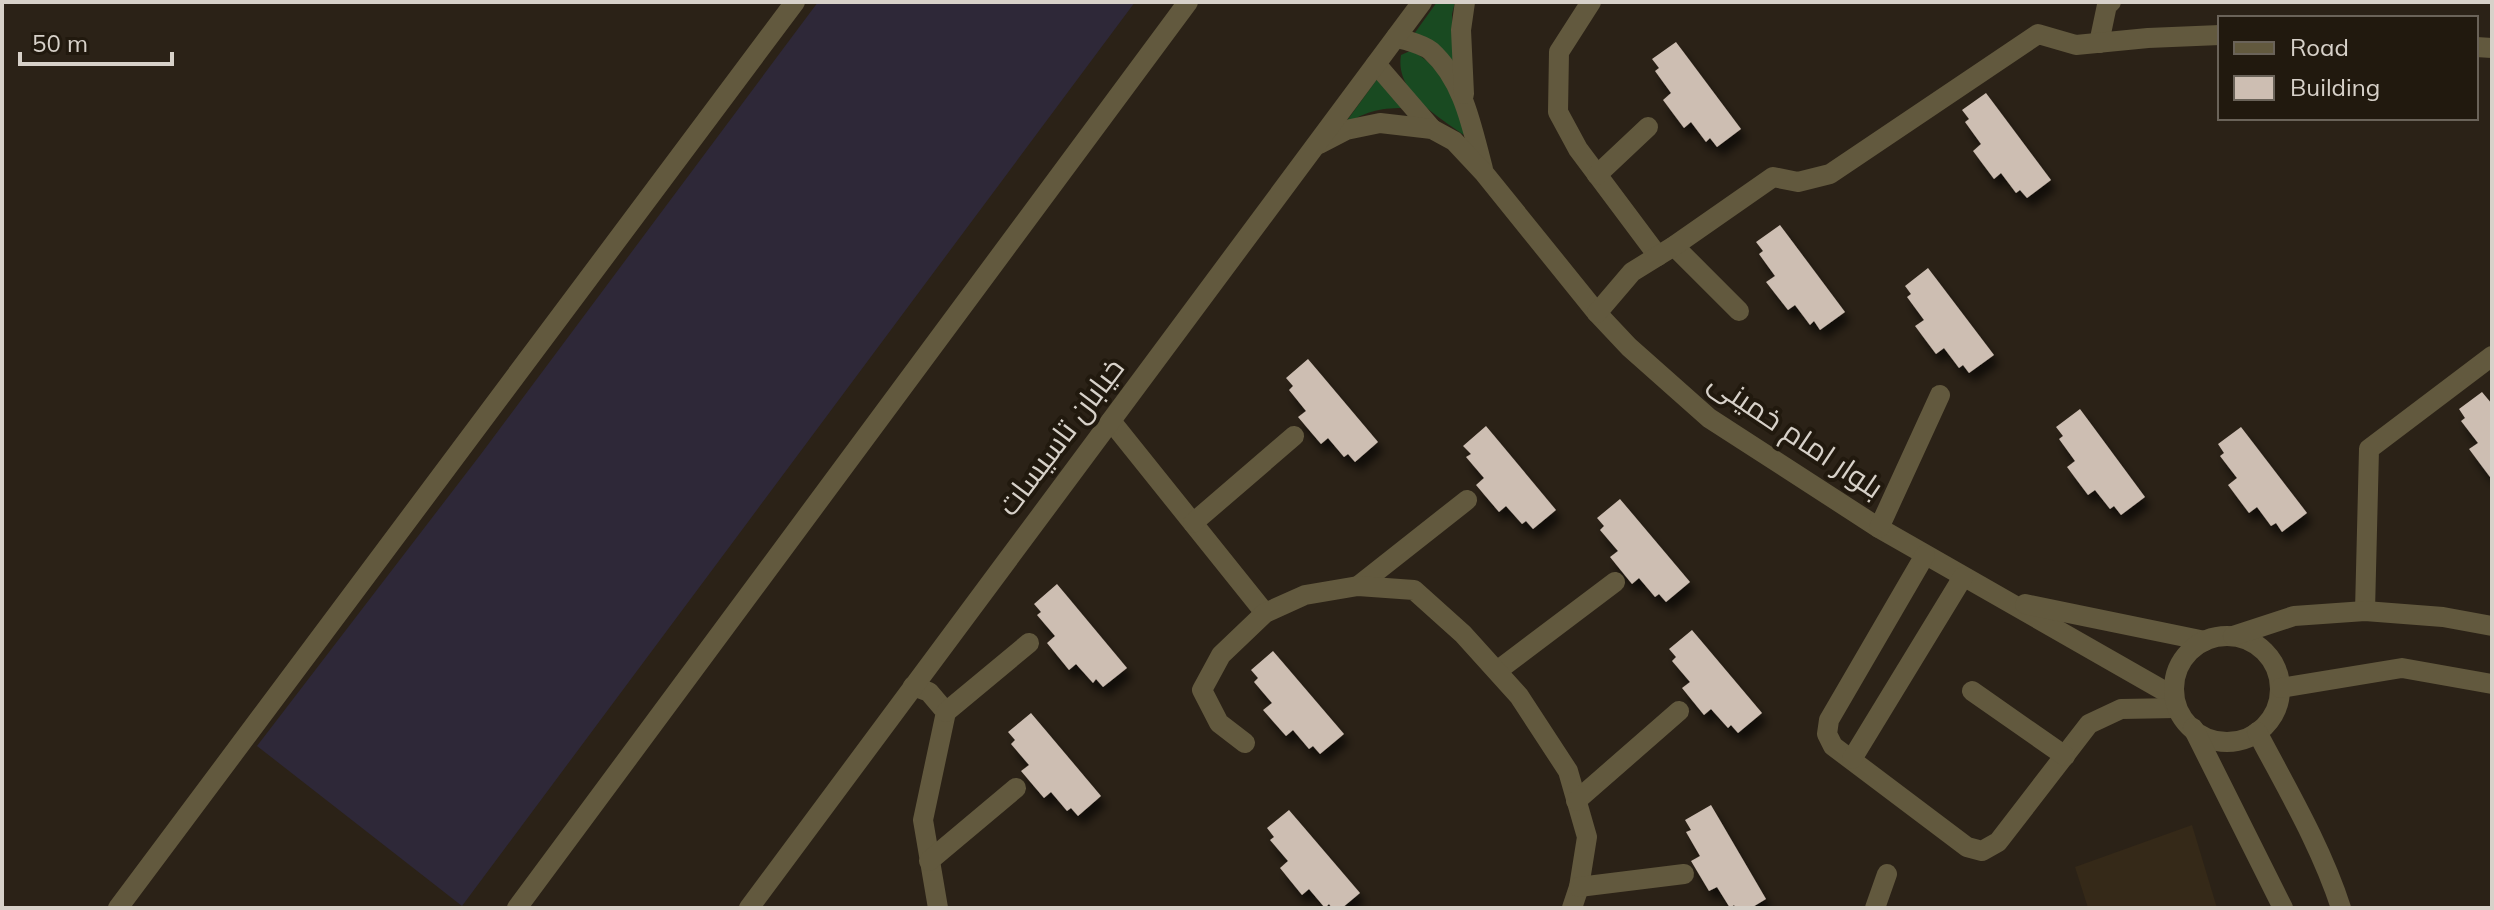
<svg xmlns="http://www.w3.org/2000/svg" width="2494" height="910" viewBox="0 0 2494 910" font-family="Mulish,Cairo,sans-serif">
	<style>
		.built { fill: #352918 }
		.industrial { fill: #2e2838 }
		.green { fill: #194a21 }
		.building { fill: #cdbeb2; filter: url(#shadow) }
		.lines { fill: none; stroke-linecap: round; stroke-linejoin: round }
		.minor { stroke: #62593e; stroke-width: 20 }
		.labels { text-anchor: middle; stroke-width: 8; stroke-linejoin: round; paint-order: stroke }
		.street-label { font-size: 30px; fill: #d7d1c9; stroke: #21190e }
	</style>
	<defs>
		<filter id="shadow"><feDropShadow dx="5" dy="9" stdDeviation="4" flood-color="#0009"/></filter>
	</defs>
	<rect width="100%" height="100%" fill="#2b2217"/>
	<path class="built" d="M2192,825L2217,908H2088L2075,867Z"/>
	<path class="industrial" d="M818,2H1135L462,906L257,746L481,454Z"/>
	<g class="green">
		<path d="M1437,2H1455L1452,14L1454,67C1443,50 1435,39 1414,34Z"/>
		<path d="M1410,51C1443,62 1460,113 1475,143C1447,121 1394,96 1401,55Z"/>
		<path d="M1378,78L1403,108C1379,108 1364,112 1343,126Z"/>
	</g>
	<g class="building">
		<path d="M1676,42L1741,129L1717,147L1710,138L1706,142L1691,122L1684,128L1663,100L1671,93L1655,71L1659,68L1652,59Z"/>
		<path d="M1986,93L2051,180L2027,198L2020,190L2016,193L2001,173L1994,179L1973,151L1981,144L1965,122L1969,119L1962,110Z"/>
		<path d="M1780,225L1845,312L1820,330L1814,321L1810,325L1795,305L1788,310L1766,282L1775,276L1759,254L1763,251L1756,242Z"/>
		<path d="M1928,268L1994,355L1969,373L1963,365L1959,368L1944,348L1936,354L1915,326L1924,320L1907,297L1911,294L1905,286Z"/>
		<path d="M1308,359L1378,442L1355,462L1348,454L1344,457L1328,438L1321,444L1298,417L1306,411L1289,390L1293,386L1286,378Z"/>
		<path d="M2482,392L2492,404L2490,477L2469,449L2478,443L2461,421L2465,418L2459,409Z"/>
		<path d="M2080,409L2145,497L2121,515L2114,506L2110,509L2095,490L2088,495L2067,467L2075,461L2059,439L2063,436L2056,427Z"/>
		<path d="M1486,426L1556,510L1533,529L1526,521L1522,524L1506,506L1499,512L1476,485L1484,478L1466,457L1471,454L1463,446Z"/>
		<path d="M2241,427L2307,513L2282,532L2276,523L2271,526L2257,507L2249,513L2228,485L2237,478L2220,456L2224,453L2218,444Z"/>
		<path d="M1620,499L1690,582L1666,602L1659,594L1655,597L1639,578L1632,584L1610,557L1618,551L1600,530L1604,526L1597,518Z"/>
		<path d="M1057,584L1127,668L1103,687L1096,679L1093,683L1076,664L1069,670L1047,643L1055,636L1037,615L1041,612L1034,604Z"/>
		<path d="M1692,630L1762,713L1738,733L1731,725L1728,728L1711,709L1704,715L1682,688L1690,682L1672,661L1676,657L1669,649Z"/>
		<path d="M1273,651L1344,734L1320,754L1313,746L1309,749L1293,730L1286,736L1263,710L1272,703L1254,682L1258,678L1251,670Z"/>
		<path d="M1031,713L1101,796L1078,816L1071,808L1067,811L1051,792L1044,798L1021,771L1029,765L1011,744L1015,740L1008,732Z"/>
		<path d="M1711,805L1766,899L1751,908H1736L1734,905L1730,908L1717,887L1709,891L1691,861L1700,856L1686,832L1691,830L1685,820Z"/>
		<path d="M1289,810L1360,893L1342,908H1332L1329,904L1325,908L1309,889L1302,895L1280,868L1288,861L1270,840L1274,837L1267,828Z"/>
	</g>
	<g class="lines">
		<g class="minor">
			<path d="M1591,2L1559,52L1558,112L1578,149L1658,256"/>
			<path d="M1396,37C1407,41 1423,44 1431,51C1464,81 1472,128 1483,169"/>
			<path d="M2099,43L2107,5L2111,2"/>
			<path d="M2476,47L2492,48"/>
			<path d="M1376,64L1432,129"/>
			<path d="M1464,94L1461,30L1465,2"/>
			<path d="M1319,144L1346,130L1380,123L1432,129L1454,141L1484,173L1597,313L1629,347L1709,418L1879,528L2173,696"/>
			<path d="M1597,175L1648,127"/>
			<path d="M1674,246L1739,311"/>
			<path d="M1597,313L1632,272L1674,246L1773,177L1798,182L1830,174L2038,34L2076,45L2148,38L2220,35"/>
			<path d="M1111,421L1265,613"/>
			<path d="M1193,523L1294,436"/>
			<path d="M1879,528L1940,395"/>
			<path d="M1925,555L1829,720L1827,734L1833,746L1967,847L1982,851L1998,842L2089,724L2121,709L2176,708"/>
			<path d="M1358,586L1467,500"/>
			<path d="M2025,604L2205,641"/>
			<path d="M2365,611L2369,449L2492,356"/>
			<circle cx="2227" cy="689" r="53"/>
			<path d="M2233,636L2294,616L2365,611L2443,617L2492,626"/>
			<path d="M1497,671L1615,582"/>
			<path d="M913,686L929,692L946,712L923,820L938,908"/>
			<path d="M2280,688L2402,668L2492,684"/>
			<path d="M1972,691L2065,756"/>
			<path d="M946,712L1029,643"/>
			<path d="M2193,728L2283,908"/>
			<path d="M2257,732C2287,789 2321,846 2341,908"/>
			<path d="M1245,743L1219,723L1202,690L1221,655L1265,613L1305,595L1358,586L1414,590L1463,634L1519,696L1568,771L1587,837L1579,887L1572,908"/>
			<path d="M1852,759L1963,577"/>
			<path d="M1576,801L1679,711"/>
			<path d="M929,861L1016,788"/>
			<path d="M1579,887L1684,874"/>
			<path d="M118,908L795,2"/>
			<path d="M517,908L1188,2"/>
			<path d="M749,908L1422,2"/>
			<path d="M1875,908L1887,874"/>
		</g>
	</g>
	<g class="labels">
		<g class="street-label">
			<text transform="translate(1796 435) rotate(34)" y="10">بلوار امام خمینی</text>
			<text transform="translate(1061 437) rotate(-53)" y="10">خیابان تاسیسات</text>
		</g>
	</g>
	<rect width="2494" height="910" fill="none" stroke="#d7d1c9" stroke-width="8"/>
	<rect x="2218" y="16" width="260" height="104" fill="#21190e" stroke="#6a6359" stroke-width="2"/>
	<rect x="2234" y="42" width="40" height="12" fill="#62593e" stroke="#6a6359" stroke-width="2"/>
	<text x="2290" y="56" font-size="24" fill="#d7d1c9">Road</text>
	<rect x="2234" y="76" width="40" height="24" fill="#cdbeb2" stroke="#6a6359" stroke-width="2"/>
	<text x="2290" y="96" font-size="24" fill="#d7d1c9">Building</text>
	<path d="M20 52v12h152v-12" fill="none" stroke="#d7d1c9" stroke-width="4"/>
	<text x="32" y="52" font-size="24" fill="#d7d1c9" stroke="#21190e" stroke-width="6" paint-order="stroke">50 m</text>
</svg>
